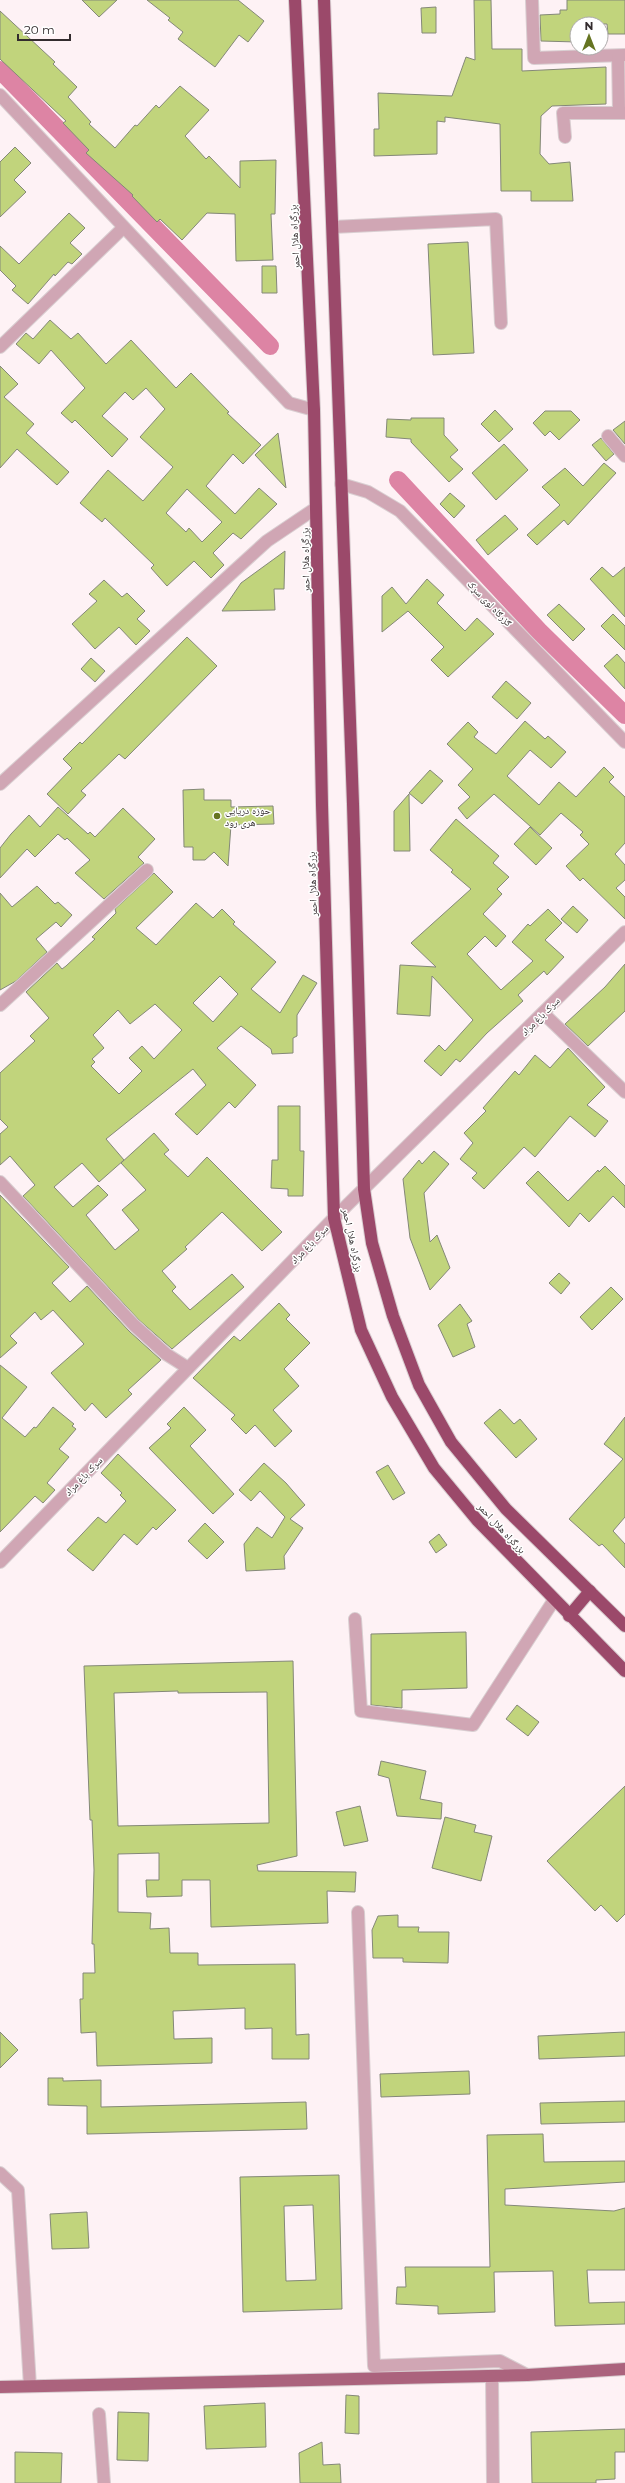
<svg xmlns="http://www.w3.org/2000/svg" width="625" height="2483" viewBox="0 0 625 2483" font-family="Montserrat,'Noto Naskh Arabic',sans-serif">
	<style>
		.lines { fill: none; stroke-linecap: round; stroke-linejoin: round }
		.canal { stroke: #dd84a4; stroke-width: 18 }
		.building { fill: #c1d47c; stroke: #848878; fill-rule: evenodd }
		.minor-casing { stroke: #d9ced1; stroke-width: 14 }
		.major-casing { stroke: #d9ced1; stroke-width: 14 }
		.highway-casing { stroke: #d9ced1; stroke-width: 14 }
		.minor { stroke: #d0a6b4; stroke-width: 12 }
		.major { stroke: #ab637d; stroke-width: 12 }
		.highway { stroke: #9b496a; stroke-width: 12 }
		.poi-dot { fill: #657421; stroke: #fff; stroke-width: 1.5 }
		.labels { text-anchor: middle; stroke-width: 3; stroke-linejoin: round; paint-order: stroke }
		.street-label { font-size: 10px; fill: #332c2e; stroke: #fff }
		.poi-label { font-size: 10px; fill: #332c2e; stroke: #fff; text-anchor: start }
	</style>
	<rect width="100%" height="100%" fill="#fef2f5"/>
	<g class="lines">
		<g class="canal">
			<path d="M0,70L270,346"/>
			<path d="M398,480L539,631L625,715"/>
		</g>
	</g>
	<g class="building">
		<path d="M82,0H117L99,17Z"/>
		<path d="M147,0H238L264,21L248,42L239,35L215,67L178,39L183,32L168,20L170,18Z"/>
		<path d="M474,0H491L492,49H522V71L606,67V104L552,106L541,116L540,154L549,164L570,162L573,201H531V191H501L500,124L445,117V122L437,121V154L374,156V129H379L378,93L452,96L466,57L475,60Z"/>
		<path d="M567,0H625V34H608L607,24H577V42L541,41L540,15L560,14V10H567Z"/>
		<path d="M436,7V33H422L421,8Z"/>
		<path d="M0,11L55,62L53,64L77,87L68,97L91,122L89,124L115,148L135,125L137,126L156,105L159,108L180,86L209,110L185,136L206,159L209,156L240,188V161L276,160L275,214H271L273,260L236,261L235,214L207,213L182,240L160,219L157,222L132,196L133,195L86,153L89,150L63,123L66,121L0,59Z"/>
		<path d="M15,147L31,163L14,180L26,192L0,217V162Z"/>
		<path d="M69,213L85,228L70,243L82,254L72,264L68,262L55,276L54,274L28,304L12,290L16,286L0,270V246L19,264Z"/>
		<path d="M468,242L474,353L433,355L428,244Z"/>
		<path d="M262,266H276L277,293H262Z"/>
		<path d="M50,320L71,339L78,333L106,364L131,340L176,388L191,373L229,412L227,413L261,445L243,464L233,454L206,486L235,514L259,488L277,504L241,539L233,533L213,553L224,565L211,578L194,561L167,586L151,568L154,565L105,518L102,522L80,503L108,470L143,501L173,467L140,437L165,409L146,388L133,400L125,392L102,416L128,439L112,457L75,420L72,423L61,413L85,388L51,350L39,364L16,344L26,333L33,339ZM187,489L222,522L202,542L189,528L186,532L166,513Z"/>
		<path d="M0,366L18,384L4,397L34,424L26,433L69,472L57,485L17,449L0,468Z"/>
		<path d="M495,410L513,429L499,442L481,424Z"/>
		<path d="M545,411H571L580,420L559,440L550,431L545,436L533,423Z"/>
		<path d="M411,418H444V435L458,450L450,457L463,469L449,482L411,442V439L386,437L387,419L411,420Z"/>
		<path d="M625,421V444L613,430Z"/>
		<path d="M278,433L286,488L255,455Z"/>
		<path d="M601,438L614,454L606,461L592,445Z"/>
		<path d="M504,444L528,470L496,500L472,473Z"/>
		<path d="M604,463L616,473L568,525L564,520L537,545L527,535L560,505L542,487L565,468L583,486Z"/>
		<path d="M450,493L465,506L454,518L440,504Z"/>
		<path d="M505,515L518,529L488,555L476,540Z"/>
		<path d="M285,551L284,589H274L275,610L222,611L241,583Z"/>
		<path d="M602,567L613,577L625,567V617L590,579Z"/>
		<path d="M427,579L444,595L437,603L465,631L477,618L494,634L448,677L431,660L444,647L408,611L382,632V596L392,587L406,604Z"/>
		<path d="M104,580L122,597L127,593L145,611L137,619L150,631L136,645L119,627L95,649L72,624L97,601L89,594Z"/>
		<path d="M559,604L585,629L573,641L547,615Z"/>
		<path d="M613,614L625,626V650L601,626Z"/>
		<path d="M187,637L217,666L125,759L119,754L81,791L86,795L68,814L47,794L72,768L63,759L80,742L82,744Z"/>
		<path d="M617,654L625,663V689L604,666Z"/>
		<path d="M91,658L105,671L95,682L81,669Z"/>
		<path d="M506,681L531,703L517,719L492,697Z"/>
		<path d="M525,721L545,739L548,736L566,752L551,768L530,750L507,776L539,805L559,782L576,797L604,767L614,777L609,782L625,797V843L615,854L625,865V880L616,888L625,897V919L583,878L580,881L566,866L589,844L580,835L583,832L561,813L540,835L494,794L467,819L458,808L470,797L458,785L473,769L447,744L468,722L478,732L474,737L496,754Z"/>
		<path d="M430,770L443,781L422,804L409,793Z"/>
		<path d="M204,789V800H231V807L273,806L274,824L231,825L228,866L214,852L205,860H193V847H184L183,790Z"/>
		<path d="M409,794L410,851H394V811Z"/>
		<path d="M58,807L88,834L90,832L95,837L123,808L155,839L138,857L144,863L104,899L75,873L90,860L67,838L65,840L58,834L35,857L27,849L0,878V848L11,834L29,815L40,827Z"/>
		<path d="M456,819L499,856L493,863L509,877L497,889L502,894L483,914L506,936L496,947L485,936L467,954L501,990L533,961L512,942L528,924L530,926L548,909L562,923L545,940L564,957L547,975L544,971L518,995L523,1001L487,1033L460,1062L456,1059L441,1076L424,1061L439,1045L445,1051L473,1020L432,976L430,1016L397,1014L400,965L436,967L411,943L471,889L451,872L453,870L430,850Z"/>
		<path d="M530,827L552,848L536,865L514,844Z"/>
		<path d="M154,873L173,892L136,928L156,945L196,903L213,918L222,909L235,922L233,924L276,962L251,989L280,1013L303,975L317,983L297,1015V1036L293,1038V1053L272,1054L271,1049L241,1026L217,1048L256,1085L235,1108L229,1102L197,1135L175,1114L206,1085L193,1069L106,1139L124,1160L99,1182L82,1163L54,1187L73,1207L98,1185L108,1195L86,1215L115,1250L139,1230L122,1210L146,1190L121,1163L154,1133L169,1150L164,1154L188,1177L207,1157L282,1232L262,1251L222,1212L185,1247L187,1249L162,1271L176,1287L172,1291L190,1310L232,1274L244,1287L172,1349L139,1320L23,1196L35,1185L10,1156L0,1165V1134L8,1127L0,1119V1073L35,1041L30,1036L49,1018L26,992L57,963L62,969L66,966L95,939L92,937L116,913L115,909ZM220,976L238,994L213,1022L193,1003ZM155,1004L182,1030L154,1059L142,1046L129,1058L142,1071L119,1094L91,1066L95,1062L92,1059L104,1048L93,1035L118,1010L130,1024Z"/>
		<path d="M37,886L55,904L58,902L72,915L61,927L56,922L36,939L47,952L16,981L0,990V893L12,907Z"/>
		<path d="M573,906L588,920L577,933L561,919Z"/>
		<path d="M625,964V1011L588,1046L565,1024L605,987Z"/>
		<path d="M568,1048L605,1087L587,1105L608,1121L595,1137L570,1116L535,1157L524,1147L484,1189L472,1178L477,1173L460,1159L473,1143L464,1133L486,1111L483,1108L515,1071L519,1075L535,1055L550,1068Z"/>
		<path d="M278,1106H300V1151H304L303,1196H288V1189L271,1188L272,1160H278Z"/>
		<path d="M434,1151L449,1164L424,1193L430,1242L437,1235L450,1268L430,1290L410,1238L403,1179L419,1160L422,1164Z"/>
		<path d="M605,1166L625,1186V1208L613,1196L589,1222L580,1213L569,1227L526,1183L538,1171L568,1201L598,1170L599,1172Z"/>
		<path d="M0,1195L69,1267L52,1283L70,1302L87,1286L129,1331L161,1360L128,1390L132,1394L106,1418L92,1403L85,1411L51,1373L84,1344L53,1310L41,1320L35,1312L10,1336L17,1343L0,1358Z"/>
		<path d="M559,1273L570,1283L561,1294L549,1283Z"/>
		<path d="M611,1287L623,1299L592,1330L580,1317Z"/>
		<path d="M279,1303L290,1315L286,1319L310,1343L284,1369L299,1386L273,1410L292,1431L275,1447L255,1425L246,1434L231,1419L235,1415L193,1378L234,1336L240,1341Z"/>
		<path d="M460,1304L472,1321L467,1324L475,1347L453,1357L438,1325Z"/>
		<path d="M0,1365L27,1387L2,1418L25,1437L34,1427L36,1428L53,1407L74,1424L72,1426L76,1429L59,1449L69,1457L47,1483L55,1490L43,1503L35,1496L0,1532Z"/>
		<path d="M184,1407L206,1430L190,1446L234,1494L213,1514L149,1448L171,1428L167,1424Z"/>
		<path d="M500,1409L514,1424L520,1419L537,1439L516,1458L484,1423Z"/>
		<path d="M625,1417V1517L613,1531L625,1544V1568L602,1544L599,1546L569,1519L623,1459L604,1444Z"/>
		<path d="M118,1454L176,1510L156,1530L153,1527L137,1545L124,1534L93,1571L67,1550L98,1517L106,1523L126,1501L120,1495L122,1493L101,1473Z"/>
		<path d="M264,1463L286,1483L305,1505L290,1519L303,1528L284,1556L285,1569L246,1571L244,1544L257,1527L272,1538L285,1517L260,1491L251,1501L239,1490Z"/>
		<path d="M388,1465L405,1493L393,1500L376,1472Z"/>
		<path d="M205,1523L224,1542L207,1559L188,1541Z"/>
		<path d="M439,1534L447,1545L436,1553L429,1542Z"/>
		<path d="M466,1632L467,1688L402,1690V1708L371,1705V1634Z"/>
		<path d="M293,1661L297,1856L257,1865L258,1871L356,1872L355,1892L327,1891L328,1923L211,1927L210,1880H182V1896L147,1897L146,1880H159V1853L118,1854V1912L151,1913L150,1929L169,1928L170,1953H198V1965L295,1964L296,2035L309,2034V2059H272V2028L245,2029V2008L173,2011L174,2039L212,2038V2063L97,2066L96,2032L81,2033L80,1999H83V1973H95L94,1944H92L94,1870L92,1820H90L84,1666ZM178,1691V1693L267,1692L269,1823L118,1826L114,1693Z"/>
		<path d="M517,1705L539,1722L528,1736L506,1719Z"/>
		<path d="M381,1761L426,1771L420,1799L442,1803L441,1819L397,1816L389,1778L378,1775Z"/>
		<path d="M625,1786V1914L617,1922L601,1905L595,1911L547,1861Z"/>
		<path d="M360,1806L368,1841L344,1846L336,1812Z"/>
		<path d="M445,1817L476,1825L474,1832L492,1836L481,1881L432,1868Z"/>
		<path d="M398,1915V1927H419L418,1932H449L448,1963L403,1962V1958H373L372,1930L378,1916Z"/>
		<path d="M0,2032L18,2050L0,2068Z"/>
		<path d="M625,2032V2056L539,2059L538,2036Z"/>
		<path d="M469,2071L470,2094L381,2097L380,2074Z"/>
		<path d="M48,2078H63V2081L101,2080V2107L306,2102L307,2129L87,2134V2106L48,2105Z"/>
		<path d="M625,2101V2122L541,2124L540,2103Z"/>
		<path d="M543,2134L544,2162L625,2161V2182L505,2189V2205L614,2211L625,2208V2270H587L589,2303L625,2302V2324L555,2326L553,2271L494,2272L495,2312L438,2314V2306L396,2304L397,2287H406L405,2267H490L487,2135Z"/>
		<path d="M339,2175L342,2309L243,2312L240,2177ZM313,2205L316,2280L286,2281L284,2206Z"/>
		<path d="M87,2212L89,2248L52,2249L50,2214Z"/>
		<path d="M346,2395L359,2396V2434L345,2433Z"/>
		<path d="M265,2403L266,2447L206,2449L204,2406Z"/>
		<path d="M118,2412L149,2413L148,2461L117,2460Z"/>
		<path d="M625,2429V2452H615V2479L596,2480V2483H532L531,2432Z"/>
		<path d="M322,2442L323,2465L340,2464L341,2483H300L299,2453Z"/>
		<path d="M15,2452L62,2453L61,2483H15Z"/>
	</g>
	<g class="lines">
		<g class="minor-casing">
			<g id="minor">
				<path d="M532,0L534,58L625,55"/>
				<path d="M618,56L619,113"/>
				<path d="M0,95L289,403L314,410"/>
				<path d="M565,137L563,113H625"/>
				<path d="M333,227L496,219L501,323"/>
				<path d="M0,347L123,228"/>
				<path d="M608,436L625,456"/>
				<path d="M341,484L368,492L400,511L625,742"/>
				<path d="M0,784L267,541L316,508"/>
				<path d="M0,1005L147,870"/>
				<path d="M543,1013L625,1092"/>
				<path d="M0,1182L134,1325L166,1354L188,1368"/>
				<path d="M0,1562L334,1218L625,932"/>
				<path d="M355,1619L361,1711L473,1725L554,1600"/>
				<path d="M358,1912L374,2366L500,2361L527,2375"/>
				<path d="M0,2173L18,2190L30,2386"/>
				<path d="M492,2376L493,2483"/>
				<path d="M99,2414L104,2483"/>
			</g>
		</g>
		<g class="major-casing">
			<path id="major" d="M0,2387L527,2375L625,2369"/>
		</g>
		<g class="highway-casing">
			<g id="highway">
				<path d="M295,0L314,410L322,805L334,1218L361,1330L392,1397L434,1468L477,1520L625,1671"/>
				<path d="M324,0L353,804L364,1189L372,1243L393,1316L419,1385L451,1442L506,1509L625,1626"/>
				<path d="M569,1616L590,1591"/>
			</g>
		</g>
		<use href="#minor" class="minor"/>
		<use href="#major" class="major"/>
		<use href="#highway" class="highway"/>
	</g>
	<circle class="poi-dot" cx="217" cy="816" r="4"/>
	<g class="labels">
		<g class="street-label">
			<text transform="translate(294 237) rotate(-93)" y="4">بزرگراه هلال احمر</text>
			<text transform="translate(305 560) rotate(-91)" y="4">بزرگراه هلال احمر</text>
			<text transform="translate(490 603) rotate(46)" y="4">ګزرګاه لوی سړک</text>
			<text transform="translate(312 884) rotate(-92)" y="4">بزرگراه هلال احمر</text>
			<text transform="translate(540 1016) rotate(-45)" y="4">سرک باغ مراد</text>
			<text transform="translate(353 1240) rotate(78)" y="4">بزرگراه هلال احمر</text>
			<text transform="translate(309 1244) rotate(-46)" y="4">سرک باغ مراد</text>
			<text transform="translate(83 1476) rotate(-46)" y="4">سرک باغ مراد</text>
			<text transform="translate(502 1528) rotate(47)" y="4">بزرگراه هلال احمر</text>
		</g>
		<g class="poi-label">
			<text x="225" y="814">حوزه دریایی<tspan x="225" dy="12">هری رود</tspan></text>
		</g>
	</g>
	<g transform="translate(589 36)"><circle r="19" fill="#ffffff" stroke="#adabab"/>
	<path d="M0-3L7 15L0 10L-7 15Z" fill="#657421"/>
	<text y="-6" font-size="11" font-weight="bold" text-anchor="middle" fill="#332c2e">N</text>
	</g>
	<path d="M18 34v6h52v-6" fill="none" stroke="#332c2e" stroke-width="2"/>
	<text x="24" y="34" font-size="12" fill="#332c2e" stroke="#ffffff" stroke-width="3" paint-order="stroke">20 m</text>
</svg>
